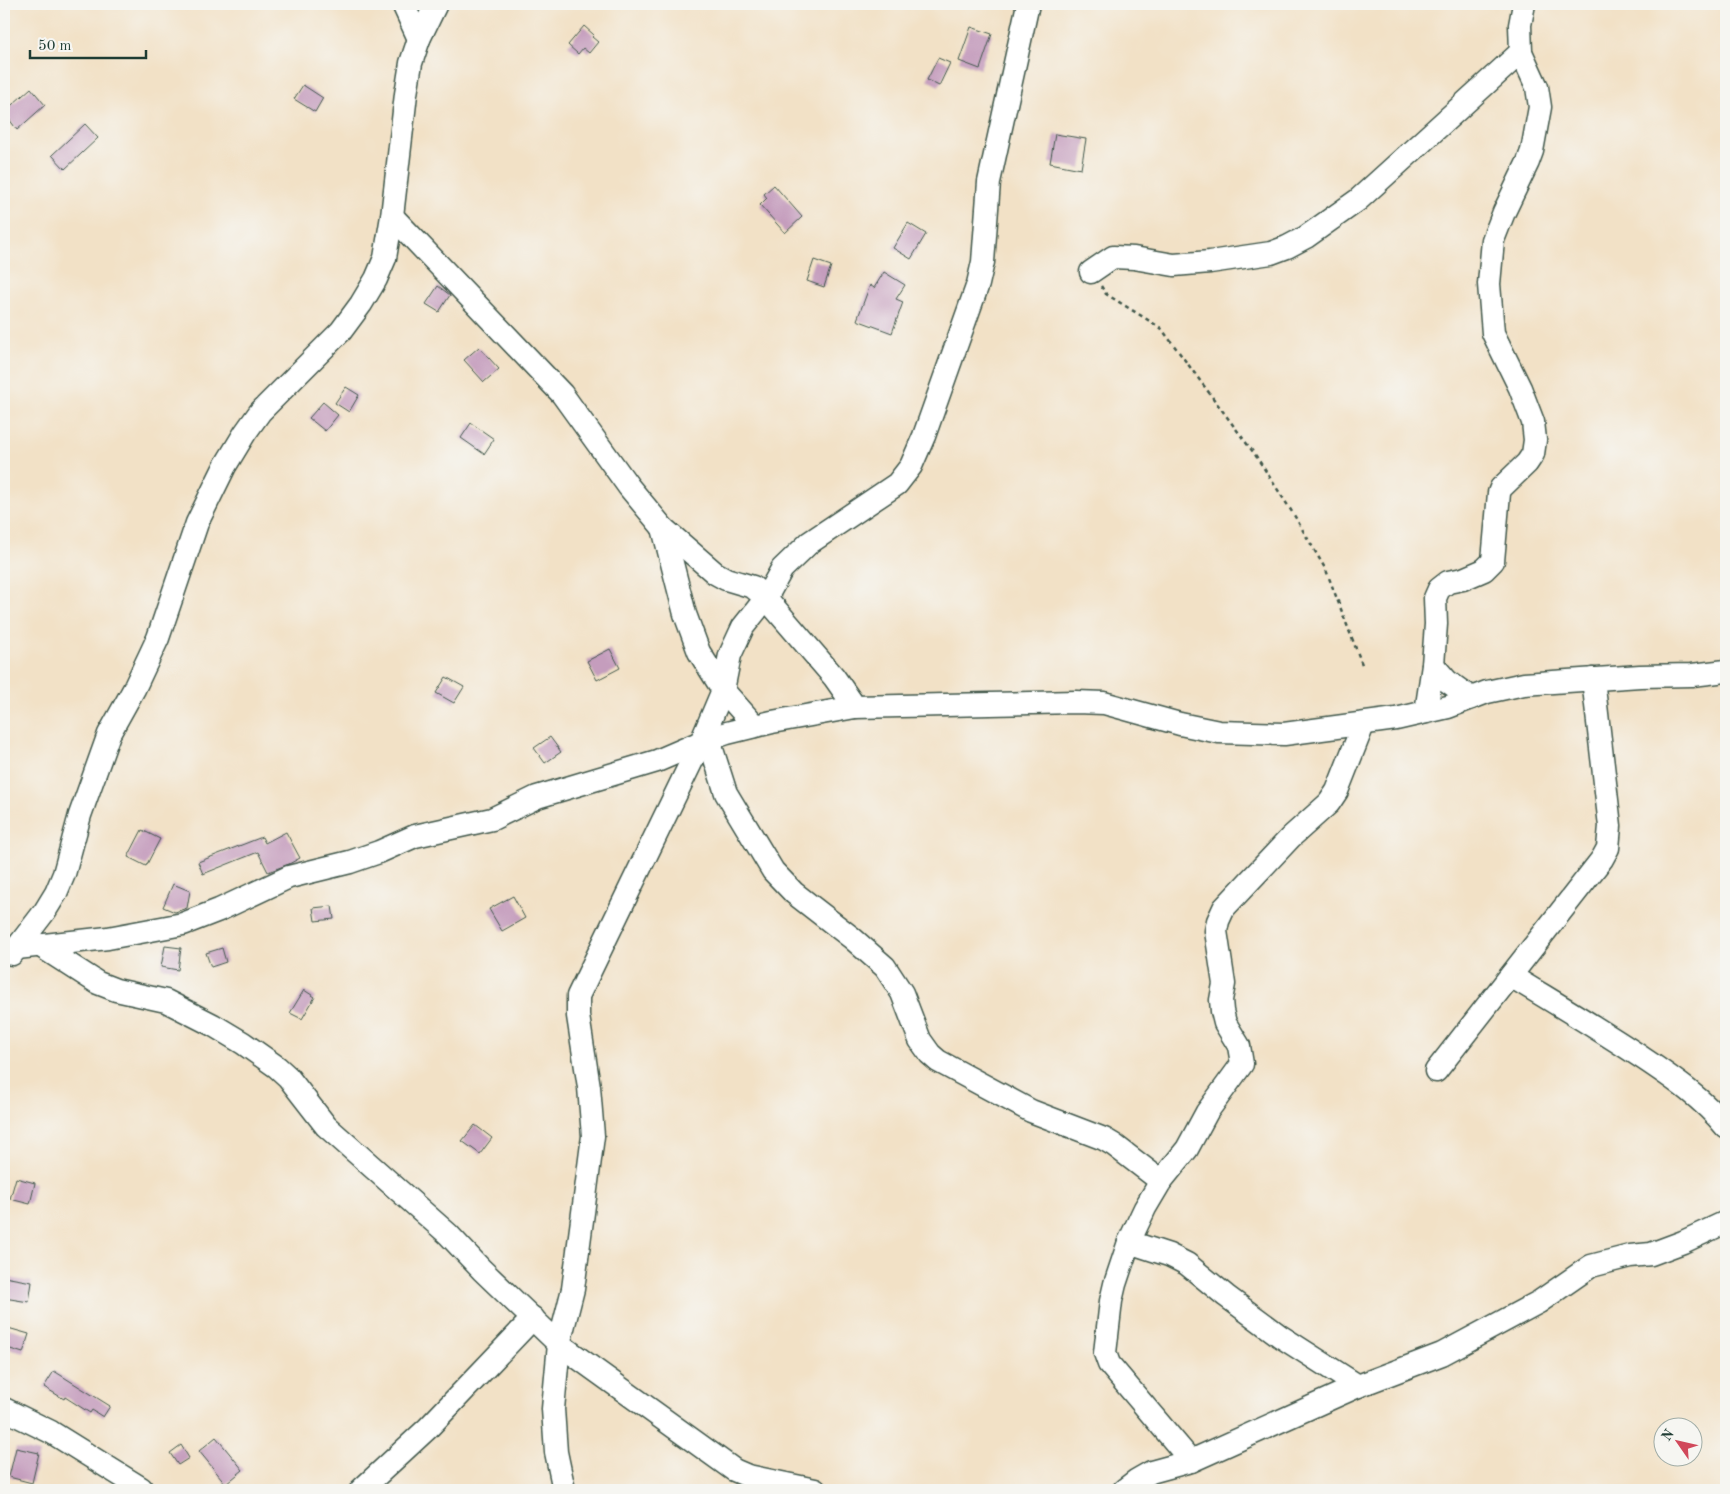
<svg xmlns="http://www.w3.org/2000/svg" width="1730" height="1494" viewBox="0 0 1730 1494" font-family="'Old Standard TT',serif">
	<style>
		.building { fill: #c59dbd }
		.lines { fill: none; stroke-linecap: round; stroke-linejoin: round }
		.minor-casing { stroke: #3f564a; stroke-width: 25 }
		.path { stroke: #3f564a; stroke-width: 2.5; stroke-dasharray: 4 4; stroke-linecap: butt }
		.minor { stroke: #fff; stroke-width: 22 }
	</style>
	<rect width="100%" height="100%" fill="#f6f6f2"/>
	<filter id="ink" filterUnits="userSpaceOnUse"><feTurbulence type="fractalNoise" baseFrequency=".02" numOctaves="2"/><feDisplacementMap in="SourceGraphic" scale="10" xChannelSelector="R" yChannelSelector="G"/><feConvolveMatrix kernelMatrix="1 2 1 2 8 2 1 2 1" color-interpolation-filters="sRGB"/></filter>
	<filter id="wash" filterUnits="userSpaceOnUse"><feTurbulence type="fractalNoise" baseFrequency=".0096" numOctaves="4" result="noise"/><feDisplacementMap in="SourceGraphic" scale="20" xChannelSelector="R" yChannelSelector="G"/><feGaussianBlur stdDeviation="1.12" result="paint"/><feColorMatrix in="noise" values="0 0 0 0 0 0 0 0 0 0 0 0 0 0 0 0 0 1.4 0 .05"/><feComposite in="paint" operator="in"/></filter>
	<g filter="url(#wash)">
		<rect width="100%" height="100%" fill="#f2e1c6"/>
		<g id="blocks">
			<g class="building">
				<path d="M584,26L594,35L592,37L598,42L589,53L583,48L578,54L568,45Z"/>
				<path d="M971,27L992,34L980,69L959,61Z"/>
				<path d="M938,58L950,63L939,86L927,80Z"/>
				<path d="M303,85L323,98L315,112L294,99Z"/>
				<path d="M31,88L45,105L17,130L4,112Z"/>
				<path d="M85,124L98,138L65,169L52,155Z"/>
				<path d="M1055,134L1086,139L1081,169L1050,163Z"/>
				<path d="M774,185L802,217L785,233L760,205L767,198L764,194Z"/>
				<path d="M908,223L926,234L911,259L893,248Z"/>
				<path d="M814,260L831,266L824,287L807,281Z"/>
				<path d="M884,272L905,285L896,299L903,302L892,333L857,320L870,285L874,288Z"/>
				<path d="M438,286L450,295L439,312L426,304Z"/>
				<path d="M479,347L499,369L484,382L464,360Z"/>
				<path d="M346,387L359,395L349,412L335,403Z"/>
				<path d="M323,402L338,415L325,431L309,418Z"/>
				<path d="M471,423L494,439L484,454L461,438Z"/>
				<path d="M610,649L620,668L597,680L587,661Z"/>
				<path d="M446,677L464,687L454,703L436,693Z"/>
				<path d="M550,737L561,752L545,763L534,748Z"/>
				<path d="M142,830L160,839L146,866L128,857Z"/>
				<path d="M286,832L300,858L289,864L268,872L258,852L203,874L198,862L262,837L265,843Z"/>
				<path d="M173,884L190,891L187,908L175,912L163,907Z"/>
				<path d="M513,896L525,918L502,931L489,909Z"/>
				<path d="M332,906L334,919L315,921L313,908Z"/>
				<path d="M165,946L181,948L178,970L161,967Z"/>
				<path d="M222,948L226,962L211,967L206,953Z"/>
				<path d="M304,990L315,997L302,1019L290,1013Z"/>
				<path d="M475,1125L492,1138L480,1154L462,1141Z"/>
				<path d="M16,1178L35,1183L30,1204L10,1199Z"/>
				<path d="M4,1277L32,1282L29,1302L4,1298Z"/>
				<path d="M8,1328L29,1334L23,1353L4,1347Z"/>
				<path d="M54,1371L110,1406L103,1417L92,1410L90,1413L65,1397L64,1399L44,1387Z"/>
				<path d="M216,1437L243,1470L226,1484L199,1451Z"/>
				<path d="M181,1445L189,1458L178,1465L170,1453Z"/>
				<path d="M16,1448L39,1453L32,1483L9,1477Z"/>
			</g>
		</g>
	</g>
	<g filter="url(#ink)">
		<use href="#blocks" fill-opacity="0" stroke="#3f564a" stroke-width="1"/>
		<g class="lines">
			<g class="minor-casing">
				<g id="minor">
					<path d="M403,4L419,39"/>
					<path d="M392,216L562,394L629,487L663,528L715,573L726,579L753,587L766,598L834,677L855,707"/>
					<path d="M1091,272L1113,257L1134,258L1174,265L1210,262L1271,253L1287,247L1306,237L1358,200L1521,52"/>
					<path d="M663,528L685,614L699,652L723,690L755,726"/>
					<path d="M1433,665L1447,681L1471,698"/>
					<path d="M1426,712L1433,665L1436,624L1435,598L1439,589L1448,582L1463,579L1484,570L1493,561L1499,493L1501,488L1527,463L1533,454L1535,440L1533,422L1520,388L1493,333L1489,284L1493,240L1504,212L1528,162L1532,151L1540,107L1537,87L1521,52L1520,25L1524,4"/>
					<path d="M709,740L726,793L773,871L794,893L852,938L885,967L902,993L920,1040L930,1054L938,1061L1031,1111L1104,1139L1114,1145L1161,1181"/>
					<path d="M39,945L98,983L116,990L166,1001L213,1025L243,1043L277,1067L288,1077L326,1126L448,1234L482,1270L559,1344L734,1470L748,1476L815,1490"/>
					<path d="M4,953L17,948L108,938L183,924L219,910L289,877L350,862L379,852L415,836L492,819L537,797L657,761L701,742L727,733L772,722L855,707L1076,702L1104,703L1180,724L1219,732L1284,734L1396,719L1448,707L1487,692L1524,684L1640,676L1692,675L1726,671"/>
					<path d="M12,954L45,911L56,893L64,874L80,815L109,734L134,689L158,638L197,523L225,466L245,433L260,412L341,331L361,304L376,279L385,258L392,216L406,94L411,63L419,39L436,4"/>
					<path d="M1511,976C1555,1003 1601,1030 1644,1059C1674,1079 1703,1099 1726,1127"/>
					<path d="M1436,1071L1602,859L1608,848L1610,826L1593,679"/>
					<path d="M1129,1242L1169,1255L1187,1264L1226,1296L1280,1336L1358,1386"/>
					<path d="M4,1409L51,1432L141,1488"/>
					<path d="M1191,1461L1109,1364L1105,1353L1111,1301L1115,1284L1129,1242L1145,1208L1161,1181L1187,1149L1207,1112L1242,1064L1239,1046L1225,1023L1222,1011L1221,1000L1224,984L1216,931L1218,921L1224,908L1291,837L1329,803L1337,791L1363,725"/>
					<path d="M361,1490L428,1428L533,1318"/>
					<path d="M564,1490L556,1452L553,1409L559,1344L573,1289L593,1136L589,1087L578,1016V996L701,742L723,690L730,655L743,627L766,598L782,569L809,543L897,484L911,466L924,436L978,284L983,262L989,182L1028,4"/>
					<path d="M1124,1490L1137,1480L1151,1472L1191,1461L1358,1386L1442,1354L1539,1302L1591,1266L1630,1256L1651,1254L1683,1242L1726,1222"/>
				</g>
			</g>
			<path class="path" d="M1101,286L1106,294L1161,328L1256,456L1294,515L1326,570L1363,667"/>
			<use href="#minor" class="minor"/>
		</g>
	</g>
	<rect width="1730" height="1494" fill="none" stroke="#f6f6f2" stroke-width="20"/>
	<g transform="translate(1678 1442) rotate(304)"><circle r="24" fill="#f6f6f2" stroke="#a0aca6"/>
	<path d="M0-4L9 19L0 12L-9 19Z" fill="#d1495b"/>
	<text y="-8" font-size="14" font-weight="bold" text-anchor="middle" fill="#1f3d34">N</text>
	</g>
	<path d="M30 50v8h116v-8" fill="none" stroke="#1f3d34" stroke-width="2.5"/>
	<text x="38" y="50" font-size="15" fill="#1f3d34" stroke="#f6f6f2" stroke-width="4" paint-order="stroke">50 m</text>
</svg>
